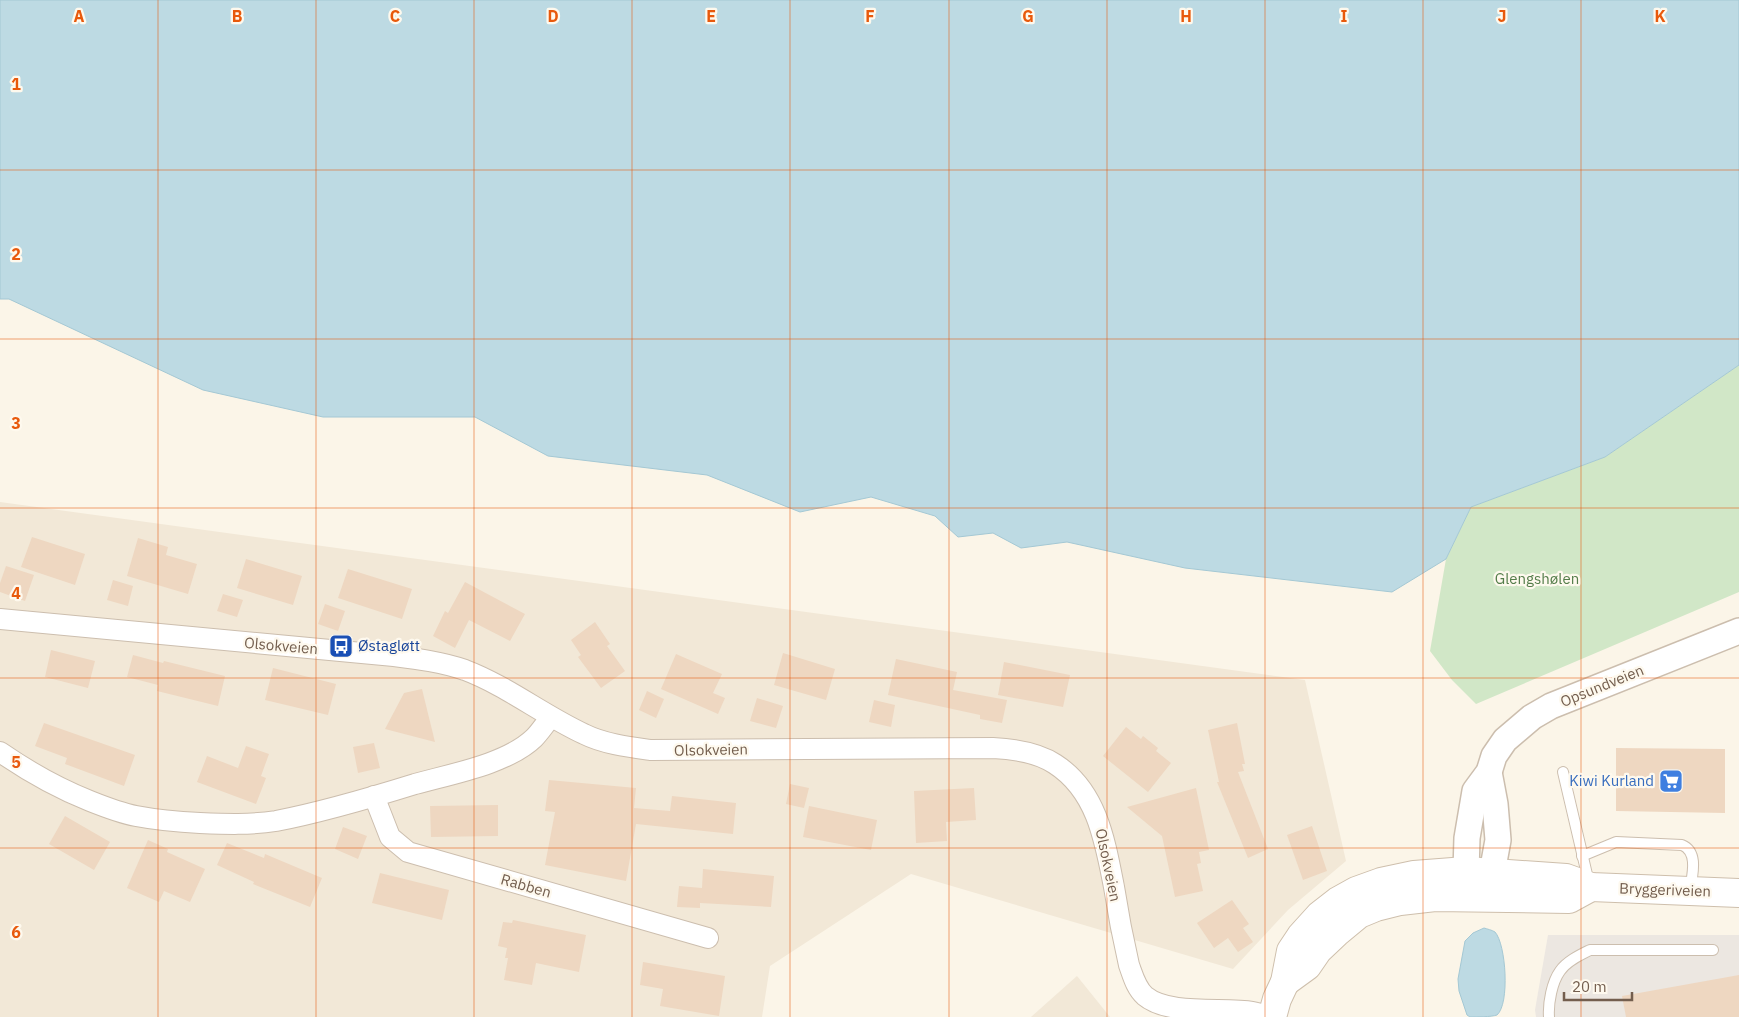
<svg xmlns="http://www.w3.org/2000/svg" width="1739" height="1017" viewBox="0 0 1739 1017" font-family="'IBM Plex Sans',sans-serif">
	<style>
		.residential { fill: #f2e8d7 }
		.industrial { fill: #ece7e1 }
		.green { fill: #d1e7c7 }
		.water { fill: #bddae3; stroke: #a4c8d4 }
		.building { fill: #eed7c1 }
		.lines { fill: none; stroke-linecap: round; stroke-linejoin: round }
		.service-casing { stroke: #ccbeae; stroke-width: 12 }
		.minor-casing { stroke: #ccbeae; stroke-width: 22 }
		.tertiary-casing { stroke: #ccbeae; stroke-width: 28 }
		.secondary-casing { stroke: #cebfac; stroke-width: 30 }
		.service { stroke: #fff; stroke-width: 10 }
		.minor { stroke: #fff; stroke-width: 20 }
		.tertiary { stroke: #fff; stroke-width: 25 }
		.secondary { stroke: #fff; stroke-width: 28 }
		.grid { fill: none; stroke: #e8590c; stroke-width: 1; stroke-opacity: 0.55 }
		.labels { text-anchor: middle; stroke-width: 4.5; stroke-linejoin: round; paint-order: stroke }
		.park-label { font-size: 15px; fill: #547d4a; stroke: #fef9ee }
		.street-label { font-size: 15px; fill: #735e4e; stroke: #fef9ee }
		.transit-label { font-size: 15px; fill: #164399; stroke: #fef9ee; text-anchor: start }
		.shop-label { font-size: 15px; fill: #366cbe; stroke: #fef9ee; text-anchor: end }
		.grid-label { font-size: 16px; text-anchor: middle; font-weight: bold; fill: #e8590c; stroke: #fef9ee; stroke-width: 4.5; stroke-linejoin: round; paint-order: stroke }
	</style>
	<rect width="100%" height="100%" fill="#fbf5e8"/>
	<g class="residential">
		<path d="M0,502L1305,680L1346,861L1288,910L1233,969L911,874L770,966L762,1017H0Z"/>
		<path d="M1077,976L1110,1017H1031Z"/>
	</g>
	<path class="industrial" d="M1548,935H1739V1017H1536L1535,1010Z"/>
	<path class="green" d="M1739,365V592L1476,704L1452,680L1430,651L1446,559L1471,507L1605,457Z"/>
	<g class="water">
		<path d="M0,0H1739V365L1605,457L1471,507L1446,559L1392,592L1185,568L1067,542L1021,548L993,533L958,537L935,516L871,497L800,512L707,475L548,456L475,417H323L203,390L9,299H0Z"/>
		<path d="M1484,928C1487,929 1492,930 1495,932C1506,944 1510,1004 1497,1015C1491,1017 1477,1017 1470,1017L1467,1015L1459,991L1458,979L1465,941L1473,933Z"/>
	</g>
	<g class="building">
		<path d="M32,537L85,554L75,585L21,567Z"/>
		<path d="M138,538L168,547L166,555L197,564L188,594L127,576Z"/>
		<path d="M246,559L302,576L293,605L237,588Z"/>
		<path d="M6,566L34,575L25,601L0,592V583Z"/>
		<path d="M348,569L412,589L402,619L338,598Z"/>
		<path d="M113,580L133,586L128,606L107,600Z"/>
		<path d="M465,582L525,614L510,641L469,620L455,648L433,636L445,611L448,613Z"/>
		<path d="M223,594L243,600L237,617L217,611Z"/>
		<path d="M325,604L345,611L338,631L318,624Z"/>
		<path d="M595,622L610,644L607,646L625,671L601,688L578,657L581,655L571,640Z"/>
		<path d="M51,650L95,661L88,688L45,677Z"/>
		<path d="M783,653L835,669L826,700L774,685Z"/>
		<path d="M676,654L722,674L713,693L725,698L718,714L661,689Z"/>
		<path d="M133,655L163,663L164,661L225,676L218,706L157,691L158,685L127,677Z"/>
		<path d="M896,659L957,672L953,690L1007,700L1002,723L980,719V715L888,695Z"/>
		<path d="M1004,662L1070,675L1063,707L998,695Z"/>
		<path d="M273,668L336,684L328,715L265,700Z"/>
		<path d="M422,689L435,742L385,729L404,693Z"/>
		<path d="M647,691L664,699L656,718L639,710Z"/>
		<path d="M757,698L783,706L776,728L750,721Z"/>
		<path d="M874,700L895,705L891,727L869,722Z"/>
		<path d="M44,723L135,755L124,786L65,764L67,758L35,746Z"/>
		<path d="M1237,723L1245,764H1242L1244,771L1238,772L1268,849L1248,858L1217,782H1219L1208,730Z"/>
		<path d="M1126,727L1141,739L1143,736L1158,748L1156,751L1171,763L1148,792L1103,756Z"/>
		<path d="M374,743L380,768L358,773L353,747Z"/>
		<path d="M246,746L269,754L261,776L266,778L256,804L197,782L207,756L238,768Z"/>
		<path d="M1616,748L1725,749V813L1616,811Z"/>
		<path d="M549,780L636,788L634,808L670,811L672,796L736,803L733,834L636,824L626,881L545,865L555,812L545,811Z"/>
		<path d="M790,784L809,788L804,808L786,804Z"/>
		<path d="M974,788L976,820L946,822L947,841L916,843L914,791Z"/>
		<path d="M1196,788L1209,850L1199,852L1201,863L1197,864L1203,891L1175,897L1162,836L1127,807Z"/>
		<path d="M498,805V836L431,837L430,806Z"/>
		<path d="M809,806L877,820L871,850L803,837Z"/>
		<path d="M65,816L110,842L94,870L49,844Z"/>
		<path d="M1312,826L1327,871L1303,880L1287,835Z"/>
		<path d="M343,827L367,836L358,859L335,849Z"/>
		<path d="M148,840L168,849L167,852L205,869L190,902L164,891L159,902L127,888Z"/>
		<path d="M227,843L264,858L265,854L322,878L310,907L253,884L254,882L217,865Z"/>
		<path d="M703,869L774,876L771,907L700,903V908L677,907L679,886L702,888Z"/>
		<path d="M380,873L449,890L442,920L372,903Z"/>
		<path d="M1232,900L1249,924L1243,928L1253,942L1238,952L1228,938L1214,948L1197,923Z"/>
		<path d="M513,920L586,935L579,972L536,963L532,985L504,980L508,958H505L507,948L498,946L503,922L512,923Z"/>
		<path d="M643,962L725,976L719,1016L660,1006L663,989L640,985Z"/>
		<path d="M1739,975V1017H1626L1622,996Z"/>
	</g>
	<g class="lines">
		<g class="service-casing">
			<g id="service">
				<path d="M1563,772L1589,883"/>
				<path d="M1582,856L1616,842L1682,845C1699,852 1692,876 1690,890"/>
				<path d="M1549,1017C1548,1003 1552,982 1560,971C1567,961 1580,955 1590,950H1713"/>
			</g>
		</g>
		<g class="minor-casing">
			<g id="minor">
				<path d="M0,619L394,656C418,659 442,662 465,670C507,686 543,715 584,734C604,744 629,747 651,750L993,748C1014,749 1037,752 1055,764C1097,791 1105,841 1114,887C1118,913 1123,939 1129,965C1133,976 1136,988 1145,996C1169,1016 1223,1007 1253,1012C1259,1013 1265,1015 1271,1017"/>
				<path d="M0,752C29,772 57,788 90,801C105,807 120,813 136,816C157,820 179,822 200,823C225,824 251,825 276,821C323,812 370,798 415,784C451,774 507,764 534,738C540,732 545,724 551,717"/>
				<path d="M374,796L390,837L408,852L708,938"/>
			</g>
		</g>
		<g class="tertiary-casing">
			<g id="tertiary">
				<path d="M1481,889L1492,873L1498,840L1495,804L1489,772"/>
				<path d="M1473,890L1466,871L1467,838L1475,791L1489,772L1494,756L1505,740L1532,717L1551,706L1739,631"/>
			</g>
		</g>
		<g class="secondary-casing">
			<g id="secondary">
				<path d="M1285,982L1307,966L1318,950L1336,933L1359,914L1376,907L1400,901L1435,897L1569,899L1591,887"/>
				<path d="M1272,1017L1277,999L1285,982L1291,951L1301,936L1320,915L1338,901L1356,891L1381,882L1414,875L1466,871L1566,878L1591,887L1739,893"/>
			</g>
		</g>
		<use href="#service" class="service"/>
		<use href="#minor" class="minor"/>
		<use href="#tertiary" class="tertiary"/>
		<use href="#secondary" class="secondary"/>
	</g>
	<path class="grid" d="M158,0V1017M316,0V1017M474,0V1017M632,0V1017M790,0V1017M949,0V1017M1107,0V1017M1265,0V1017M1423,0V1017M1581,0V1017M0,170H1739M0,339H1739M0,508H1739M0,678H1739M0,848H1739"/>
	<defs>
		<g id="bus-square" transform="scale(1.25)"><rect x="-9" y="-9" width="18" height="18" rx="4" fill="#1a4fb4" stroke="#fef9ee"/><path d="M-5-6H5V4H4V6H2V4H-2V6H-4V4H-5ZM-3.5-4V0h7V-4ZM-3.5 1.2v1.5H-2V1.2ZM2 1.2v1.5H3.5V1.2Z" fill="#fff"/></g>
		<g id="supermarket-square" transform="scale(1.25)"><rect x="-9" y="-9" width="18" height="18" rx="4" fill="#3f7fe0" stroke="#fef9ee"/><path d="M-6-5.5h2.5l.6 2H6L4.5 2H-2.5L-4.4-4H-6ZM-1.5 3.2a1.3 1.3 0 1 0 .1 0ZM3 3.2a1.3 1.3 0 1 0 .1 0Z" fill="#fff"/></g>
	</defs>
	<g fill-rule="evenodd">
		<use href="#bus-square" x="341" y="646"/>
		<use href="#supermarket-square" x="1671" y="781"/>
	</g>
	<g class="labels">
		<g class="park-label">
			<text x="1537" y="584">Glengshølen</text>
		</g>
		<g class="street-label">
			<text transform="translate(281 646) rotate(5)" y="5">Olsokveien</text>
			<text transform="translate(1602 686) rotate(-22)" y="5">Opsundveien</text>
			<text transform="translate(711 750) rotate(-1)" y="5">Olsokveien</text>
			<text transform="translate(1108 865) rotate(78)" y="5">Olsokveien</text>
			<text transform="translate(526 886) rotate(16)" y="5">Rabben</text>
			<text transform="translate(1665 890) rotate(2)" y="5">Bryggeriveien</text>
		</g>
		<g class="transit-label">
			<text x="358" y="651">Østagløtt</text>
		</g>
		<g class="shop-label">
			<text x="1654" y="786">Kiwi Kurland</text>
		</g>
	</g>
	<g class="grid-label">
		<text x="79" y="22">A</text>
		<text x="237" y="22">B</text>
		<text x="395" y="22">C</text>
		<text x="553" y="22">D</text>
		<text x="711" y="22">E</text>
		<text x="870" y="22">F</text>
		<text x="1028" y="22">G</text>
		<text x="1186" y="22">H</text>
		<text x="1344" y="22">I</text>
		<text x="1502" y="22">J</text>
		<text x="1660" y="22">K</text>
		<text x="16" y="90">1</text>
		<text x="16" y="260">2</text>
		<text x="16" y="429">3</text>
		<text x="16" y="599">4</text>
		<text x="16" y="768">5</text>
		<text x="16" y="938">6</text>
	</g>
	<path d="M1564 992v8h68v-8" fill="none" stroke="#735e4e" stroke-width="2.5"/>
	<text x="1572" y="992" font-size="15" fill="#735e4e" stroke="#fef9ee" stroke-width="4" paint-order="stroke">20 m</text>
</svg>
